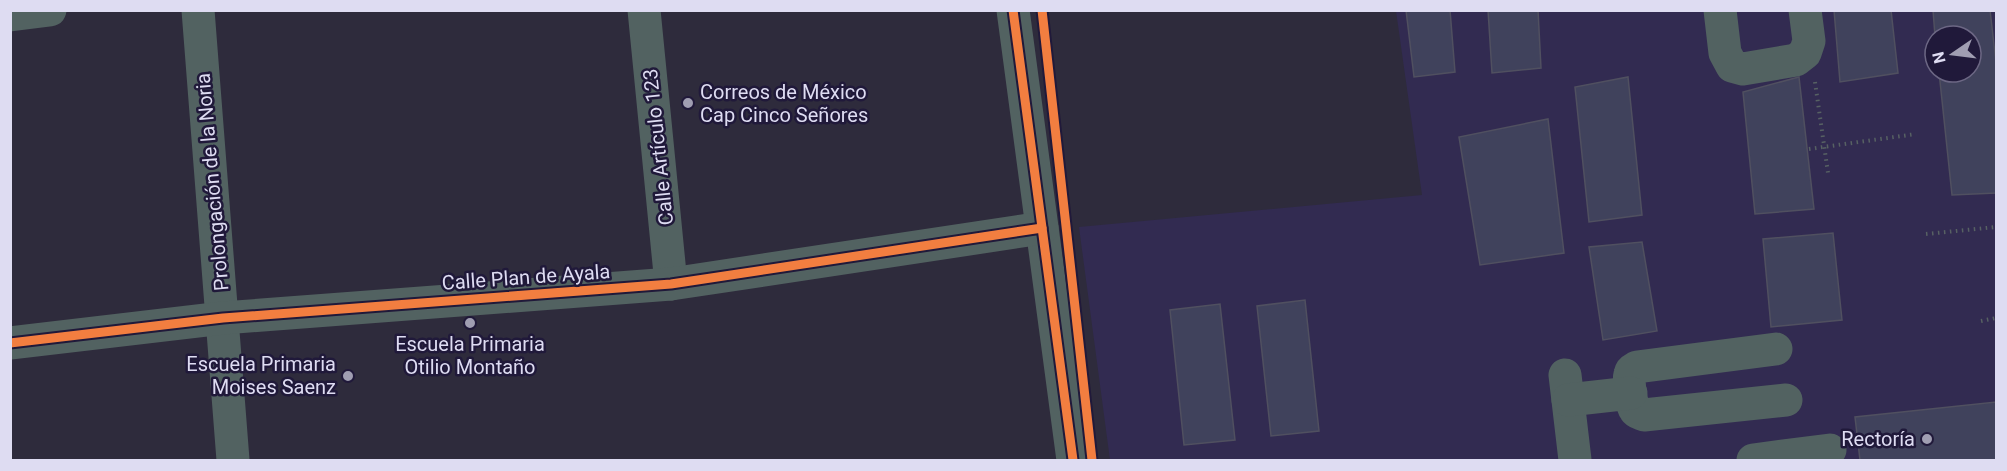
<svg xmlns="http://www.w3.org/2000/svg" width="2007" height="471" viewBox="0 0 2007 471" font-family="Roboto,sans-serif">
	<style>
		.built { fill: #322b51; fill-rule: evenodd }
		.building { fill: #40425c; stroke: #505060; stroke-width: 1.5 }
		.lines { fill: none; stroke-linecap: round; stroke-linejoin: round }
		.path { stroke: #576163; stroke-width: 4; stroke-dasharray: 1.5 4.5; stroke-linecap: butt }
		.minor { stroke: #526261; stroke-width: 33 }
		.cycleway-casing { stroke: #20193a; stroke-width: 13 }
		.cycleway { stroke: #f27e40; stroke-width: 9 }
		.poi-dot { fill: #a09eb2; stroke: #20193a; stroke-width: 2 }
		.labels { text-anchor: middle; stroke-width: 5; stroke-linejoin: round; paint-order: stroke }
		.poi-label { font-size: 20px; fill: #dedcf2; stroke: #20193a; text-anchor: end }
		.street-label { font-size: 20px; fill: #dedcf2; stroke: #20193a }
	</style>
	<rect width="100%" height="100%" fill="#2e2b3c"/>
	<path class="built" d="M1396,11H1996V460H1110L1079,227L1422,195ZM1935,36H1971V72H1935Z"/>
	<g class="building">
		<path d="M1406,10H1450L1455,72L1414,77Z"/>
		<path d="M1488,10H1538L1541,68L1492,73Z"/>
		<path d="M1834,10H1891L1898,73L1840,82Z"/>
		<path d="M1933,10H1990L1996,62V193L1952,195L1939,72H1971V36H1935Z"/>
		<path d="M1628,77L1642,215L1589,222L1575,87Z"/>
		<path d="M1799,77L1814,209L1755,214L1743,92Z"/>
		<path d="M1548,119L1564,253L1480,265L1459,137Z"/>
		<path d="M1833,233L1842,320L1771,327L1763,239Z"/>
		<path d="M1642,242L1657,331L1603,340L1589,247Z"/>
		<path d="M1305,300L1319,431L1271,436L1257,306Z"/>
		<path d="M1220,304L1235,440L1184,445L1170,310Z"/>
		<path d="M1996,402V460H1860L1855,417Z"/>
	</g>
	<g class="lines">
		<g class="path">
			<path d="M1815,82L1828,173"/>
			<path d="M1809,149L1916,134"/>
			<path d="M1926,234L1996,227"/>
			<path d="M1981,321L1996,318"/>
		</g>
		<g class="minor">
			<path d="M198,10L233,460"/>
			<path d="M644,10L671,284"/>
			<path d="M1013,10L1073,460"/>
			<path d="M1720,10L1725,53L1732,66L1743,69L1796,60L1805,53L1809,41L1805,10"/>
			<path d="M10,15L50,10"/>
			<path d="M10,343L223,318L671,284L1042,228"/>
			<path d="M1776,349L1637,367C1632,370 1631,369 1630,374C1628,381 1631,405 1635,410C1637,413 1640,413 1644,415L1786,400"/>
			<path d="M1565,375L1575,460"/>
			<path d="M1568,400L1631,393"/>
			<path d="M1753,460L1830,450"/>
		</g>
		<g class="cycleway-casing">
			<g id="cycleway">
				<path d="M1013,10L1073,460"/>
				<path d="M1042,10L1092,460"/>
				<path d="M10,343L223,318L671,284L1042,228"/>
			</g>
		</g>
		<use href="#cycleway" class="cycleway"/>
	</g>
	<g class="poi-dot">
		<circle cx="688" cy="103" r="6"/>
		<circle cx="470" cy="323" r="6"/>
		<circle cx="348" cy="376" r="6"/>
		<circle cx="1927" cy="439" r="6"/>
	</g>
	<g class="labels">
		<g class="poi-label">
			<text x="700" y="99" text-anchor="start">Correos de México<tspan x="700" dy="23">Cap Cinco Señores</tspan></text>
			<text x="470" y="351" text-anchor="middle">Escuela Primaria<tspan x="470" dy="23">Otilio Montaño</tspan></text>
			<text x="336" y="371">Escuela Primaria<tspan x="336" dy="23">Moises Saenz</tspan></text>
			<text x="1915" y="446">Rectoría</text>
		</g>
		<g class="street-label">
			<text transform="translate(658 147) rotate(-96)" y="7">Calle Artículo 123</text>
			<text transform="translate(212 182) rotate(-95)" y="7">Prolongación de la Noria</text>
			<text transform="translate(526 277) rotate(-4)" y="7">Calle Plan de Ayala</text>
		</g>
	</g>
	<rect width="2007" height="471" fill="none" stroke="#dedcf2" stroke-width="24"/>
	<g transform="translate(1953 54) rotate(256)"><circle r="28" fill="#20193a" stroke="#6c6784" stroke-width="1.5"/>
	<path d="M0-4.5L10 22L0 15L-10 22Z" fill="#a09eb2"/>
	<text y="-9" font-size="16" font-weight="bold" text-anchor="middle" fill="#dedcf2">N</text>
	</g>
</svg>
